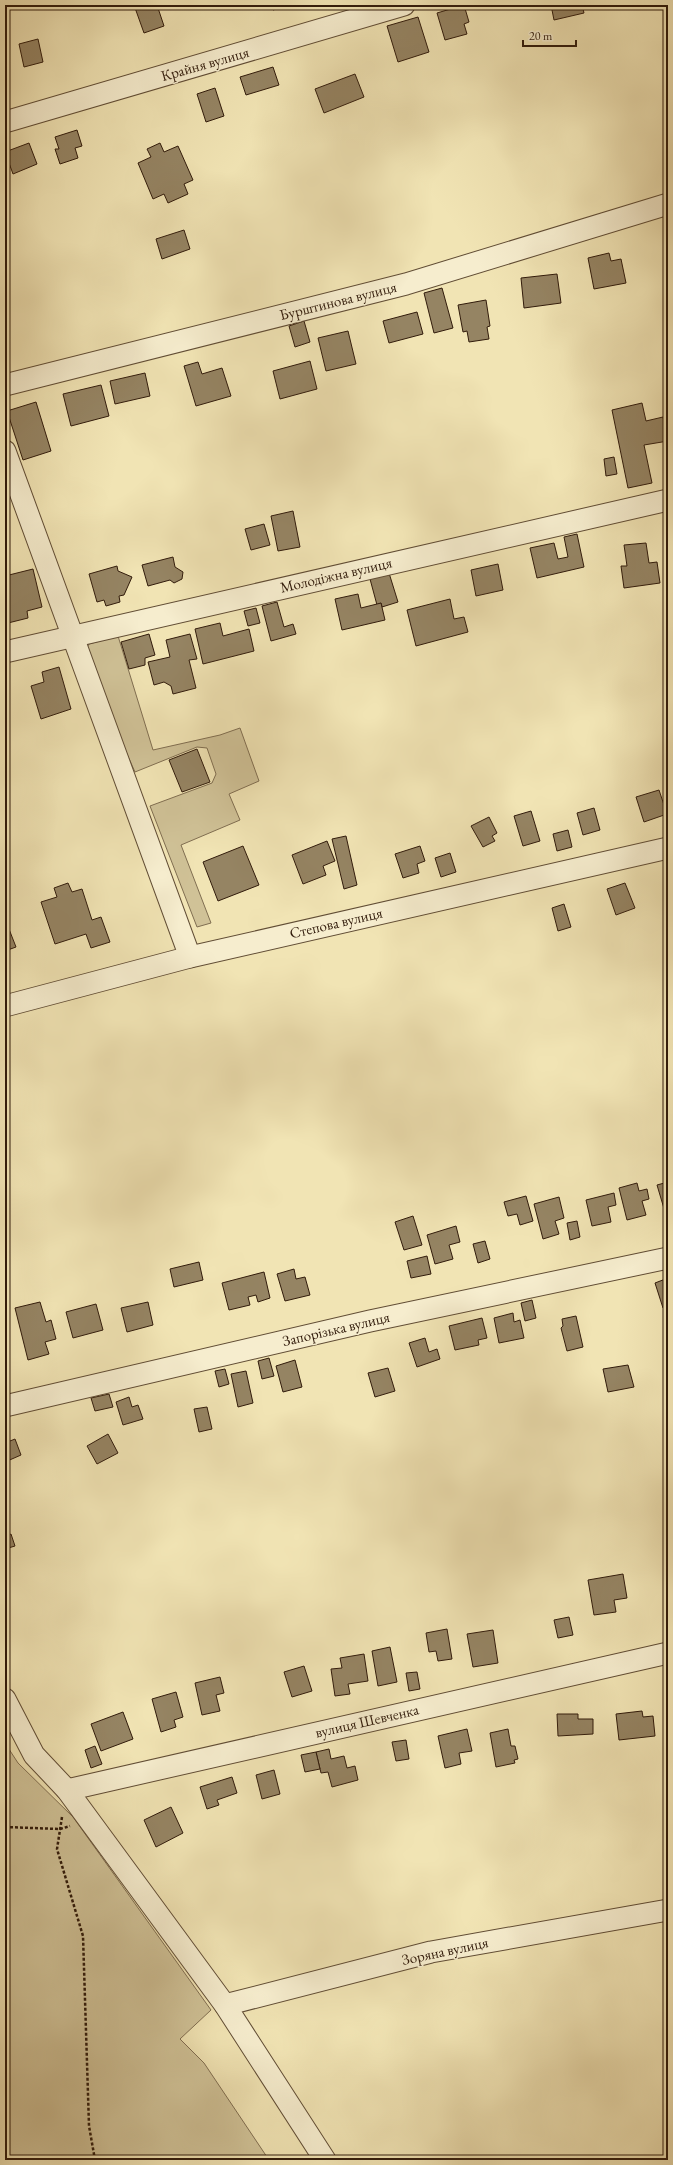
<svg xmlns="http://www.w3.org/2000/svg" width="673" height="2165" viewBox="0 0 673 2165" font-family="'EB Garamond',serif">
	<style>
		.green { fill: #d0c297; stroke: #806e51 }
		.building { fill: #958463; stroke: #311b0b }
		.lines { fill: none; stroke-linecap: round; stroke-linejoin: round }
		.minor-casing { stroke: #614d35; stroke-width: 23 }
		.path { stroke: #311b0b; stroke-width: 2.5; stroke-dasharray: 3 2; stroke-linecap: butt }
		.minor { stroke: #f6edce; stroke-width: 21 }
		.labels { text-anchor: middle; stroke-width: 3; stroke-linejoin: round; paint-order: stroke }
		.street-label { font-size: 15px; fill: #311b0b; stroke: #f6edce }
	</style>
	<rect width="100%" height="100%" fill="#f1e4b4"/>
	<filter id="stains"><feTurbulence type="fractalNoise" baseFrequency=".005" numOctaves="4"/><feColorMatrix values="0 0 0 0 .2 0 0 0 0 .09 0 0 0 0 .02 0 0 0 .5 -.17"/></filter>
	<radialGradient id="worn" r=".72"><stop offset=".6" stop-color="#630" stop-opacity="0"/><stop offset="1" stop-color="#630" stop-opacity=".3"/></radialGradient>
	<g class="green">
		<path d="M118,636L153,750L220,735L240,728L259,781L229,794L240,820L181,845L211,923L197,927L150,806L212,783L216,774L207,748L197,747L135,772L106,707L85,651L89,644Z"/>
		<path d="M5,1743L18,1763L73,1817L211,2010L180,2039L204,2063L269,2160H5Z"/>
	</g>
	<g class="building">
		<path d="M134,5H157L164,26L144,33Z"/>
		<path d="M272,5H290L273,10Z"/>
		<path d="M464,5L469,22L464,24L467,34L445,40L437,13Z"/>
		<path d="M541,5H582L584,13L554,20L551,5L542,8Z"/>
		<path d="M418,17L429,52L398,62L387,26Z"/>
		<path d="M38,39L43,62L24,67L19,44Z"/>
		<path d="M273,67L279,85L246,95L240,77Z"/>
		<path d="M355,74L364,97L324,113L315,89Z"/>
		<path d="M215,88L224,116L206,122L197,94Z"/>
		<path d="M77,130L82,146L75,148L78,158L60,164L55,149H59L55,137Z"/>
		<path d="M29,143L37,164L13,174L5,152Z"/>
		<path d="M160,143L164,152L178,146L193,180L184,184L188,194L168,203L164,194L153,199L138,163L151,157L147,149Z"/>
		<path d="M184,230L190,249L162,259L156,239Z"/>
		<path d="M609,253L611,261L621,259L626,283L594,289L588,258Z"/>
		<path d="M557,274L561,303L524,308L521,278Z"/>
		<path d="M442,288L453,328L434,333L424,293Z"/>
		<path d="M486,300L490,326L487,327L489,339L469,342L467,331L463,332L458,305Z"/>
		<path d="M417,312L423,334L389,343L383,321Z"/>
		<path d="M304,321L310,342L295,347L289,326Z"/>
		<path d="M348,331L356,364L326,371L318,338Z"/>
		<path d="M310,361L317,389L280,399L273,371Z"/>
		<path d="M198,362L202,374L222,368L231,396L196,406L184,366Z"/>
		<path d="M145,373L150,396L115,404L110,381Z"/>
		<path d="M101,385L109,416L71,426L63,394Z"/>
		<path d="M36,402L51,451L23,460L7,411Z"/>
		<path d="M642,403L646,421L663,417L668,441L644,445L652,483L628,488L612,410Z"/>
		<path d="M614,457L617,474L606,476L604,459Z"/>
		<path d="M293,511L300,547L278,551L271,516Z"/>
		<path d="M264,524L270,545L251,550L245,529Z"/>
		<path d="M577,534L584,567L537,578L530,548L554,543L558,559L568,557L564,537Z"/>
		<path d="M646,543L649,563L657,562L660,583L624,588L621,566H627L624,545Z"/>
		<path d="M173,557L175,567L183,572L182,579L174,583L170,580L148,586L142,565Z"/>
		<path d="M498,564L503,590L476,596L471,570Z"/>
		<path d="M117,566L118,571L132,577L124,595L119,596L120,602L106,606L104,600L97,602L89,574Z"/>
		<path d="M33,569L42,607L27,611L28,618L8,623L5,609V587L7,586L5,576Z"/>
		<path d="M389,573L398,602L382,607L381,603L377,605L370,579Z"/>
		<path d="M358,594L361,608L381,603L385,620L342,630L335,599Z"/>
		<path d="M450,599L454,619L464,617L468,632L416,646L407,610Z"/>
		<path d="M277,602L284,627L293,624L296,634L271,641L262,606Z"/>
		<path d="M256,608L260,623L248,626L244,611Z"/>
		<path d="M220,623L223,636L249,629L254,651L203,664L195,629Z"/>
		<path d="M149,634L155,655L145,658V665L129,669L121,642Z"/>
		<path d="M190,634L197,659L189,660L196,688L173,694L171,686L164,682L154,685L148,662L170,657L166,640Z"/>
		<path d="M59,667L71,709L41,719L31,686L44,682L42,672Z"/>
		<path d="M197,749L210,782L182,792L169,760Z"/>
		<path d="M659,790L667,814L644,822L636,797Z"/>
		<path d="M594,808L600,830L583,835L577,813Z"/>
		<path d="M531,811L540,841L523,846L514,816Z"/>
		<path d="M489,817L497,833L492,836L495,841L483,847L471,826Z"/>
		<path d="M568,830L572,847L557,851L553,834Z"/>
		<path d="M346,836L357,885L344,889L332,839Z"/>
		<path d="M327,841L335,861L323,866L326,875L303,884L292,855Z"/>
		<path d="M243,846L259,885L218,901L203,862Z"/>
		<path d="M420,846L425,861L417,864L419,873L403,878L395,854Z"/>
		<path d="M450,853L456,872L441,877L435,858Z"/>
		<path d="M68,883L72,892L82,889L92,920L101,917L110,942L91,948L86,934L55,944L41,902L57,897L54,888Z"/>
		<path d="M625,883L635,908L616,915L607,889Z"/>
		<path d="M564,904L571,927L558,931L552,908Z"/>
		<path d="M7,924L16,947L5,951V925Z"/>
		<path d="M668,1182V1211L665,1212L657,1185Z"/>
		<path d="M637,1183L639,1191L647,1189L649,1199L642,1201L646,1215L627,1220L619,1188Z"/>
		<path d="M614,1193L616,1205L608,1207L611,1222L592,1226L586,1200Z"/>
		<path d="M526,1196L533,1221L520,1225L517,1214L508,1216L504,1202Z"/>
		<path d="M559,1197L564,1218L555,1221L559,1234L543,1239L534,1204Z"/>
		<path d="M413,1216L422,1245L404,1250L395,1222Z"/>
		<path d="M577,1221L580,1237L570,1240L567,1223Z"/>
		<path d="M456,1226L460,1242L449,1245L453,1259L435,1264L427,1235Z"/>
		<path d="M485,1241L490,1259L478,1263L473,1244Z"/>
		<path d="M427,1256L431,1274L411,1278L407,1261Z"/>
		<path d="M199,1262L203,1280L174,1287L170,1269Z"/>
		<path d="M294,1269L296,1279L305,1277L310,1295L285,1301L277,1274Z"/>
		<path d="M264,1272L270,1298L258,1302L256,1295L248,1297L250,1305L229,1310L222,1283Z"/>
		<path d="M668,1278V1306L663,1308L655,1283Z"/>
		<path d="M532,1300L536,1318L525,1321L521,1303Z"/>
		<path d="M40,1302L46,1322L51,1320L56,1339L45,1342L49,1354L28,1360L15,1308Z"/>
		<path d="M148,1302L153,1325L127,1332L121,1308Z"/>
		<path d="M96,1304L103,1330L73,1338L66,1312Z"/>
		<path d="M513,1313L514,1322L520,1320L524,1338L499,1343L494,1318Z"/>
		<path d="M576,1316L583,1347L567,1351L561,1328L563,1326L562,1319Z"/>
		<path d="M482,1318L487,1338L478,1340L479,1345L455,1350L449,1326Z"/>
		<path d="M425,1338L429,1352L437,1349L440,1359L417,1367L409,1343Z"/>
		<path d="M269,1358L274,1376L262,1379L258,1361Z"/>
		<path d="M295,1360L302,1387L283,1392L276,1366Z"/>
		<path d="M628,1365L634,1387L608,1392L603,1369Z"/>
		<path d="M388,1368L395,1391L375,1397L368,1373Z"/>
		<path d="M225,1369L229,1384L219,1387L215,1371Z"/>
		<path d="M246,1371L253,1403L238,1407L231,1374Z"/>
		<path d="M109,1394L113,1407L95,1411L91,1398Z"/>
		<path d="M129,1397L132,1407L138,1405L143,1419L123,1425L116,1402Z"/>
		<path d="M207,1407L212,1429L199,1432L194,1409Z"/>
		<path d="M5,1430L10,1441L15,1439L21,1455L5,1462Z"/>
		<path d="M108,1434L118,1453L97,1464L87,1446Z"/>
		<path d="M11,1534L15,1546L5,1549V1537Z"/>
		<path d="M623,1574L627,1598L614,1600L616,1612L594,1615L588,1580Z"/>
		<path d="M569,1617L573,1635L558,1638L554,1620Z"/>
		<path d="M447,1629L452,1659L438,1661L436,1651L429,1652L426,1633Z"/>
		<path d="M493,1630L498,1663L473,1667L467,1634Z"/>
		<path d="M390,1647L397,1682L378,1686L372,1651Z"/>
		<path d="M364,1654L368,1681L348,1684L350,1694L335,1696L331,1669L342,1668L340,1658Z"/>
		<path d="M304,1666L312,1691L292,1697L284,1672Z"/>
		<path d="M417,1672L420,1689L409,1691L406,1673Z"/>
		<path d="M220,1677L224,1693L216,1695L220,1711L202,1715L195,1683Z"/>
		<path d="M176,1692L183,1717L174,1720L176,1727L161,1732L152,1699Z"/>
		<path d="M642,1711L643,1717L653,1716L655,1736L619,1740L616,1714Z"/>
		<path d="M123,1712L133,1739L101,1751L91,1724Z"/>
		<path d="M557,1714H578V1719H593V1734L558,1736Z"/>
		<path d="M467,1729L472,1751L459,1753L461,1764L445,1768L438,1736Z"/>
		<path d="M508,1729L511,1746H515L518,1759L514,1760L515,1763L496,1767L490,1733Z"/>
		<path d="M406,1740L409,1759L396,1761L392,1742Z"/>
		<path d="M95,1746L102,1764L91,1768L85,1750Z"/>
		<path d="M329,1749L331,1759L344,1756L347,1768L355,1766L358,1780L332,1787L328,1772L321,1773L316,1752Z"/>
		<path d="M316,1752L320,1769L305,1772L301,1755Z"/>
		<path d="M274,1770L280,1794L262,1799L256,1775Z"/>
		<path d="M232,1777L237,1793L217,1800L219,1805L207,1809L200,1787Z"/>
		<path d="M171,1807L183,1833L156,1847L144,1820Z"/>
	</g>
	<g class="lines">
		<g class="minor-casing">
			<g id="minor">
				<path d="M5,122L404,5"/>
				<path d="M5,385L406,284L668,204"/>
				<path d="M5,451L190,957"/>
				<path d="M5,652L668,500"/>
				<path d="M5,1006L190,957L668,848"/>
				<path d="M5,1406L370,1321L668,1258"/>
				<path d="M5,1699L34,1755L67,1790L225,2005L325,2160"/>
				<path d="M67,1790L668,1653"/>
				<path d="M225,2005L431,1952L668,1910"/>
			</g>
		</g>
		<g class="path">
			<path d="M62,1817L57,1849L83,1936L89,2126L95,2160"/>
			<path d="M5,1827L60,1829L70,1826"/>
		</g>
		<use href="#minor" class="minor"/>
	</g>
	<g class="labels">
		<g class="street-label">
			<text transform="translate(205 64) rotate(-16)" y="5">Крайня вулиця</text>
			<text transform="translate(338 301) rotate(-14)" y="5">Бурштинова вулиця</text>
			<text transform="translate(336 575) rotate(-13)" y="5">Молодіжна вулиця</text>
			<text transform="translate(336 923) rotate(-13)" y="5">Степова вулиця</text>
			<text transform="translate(336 1329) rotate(-13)" y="5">Запорізька вулиця</text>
			<text transform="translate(367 1721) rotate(-13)" y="5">вулиця Шевченка</text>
			<text transform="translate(445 1951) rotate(-12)" y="5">Зоряна вулиця</text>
		</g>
	</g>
	<rect width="673" height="2165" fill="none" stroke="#f1e4b4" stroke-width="20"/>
	<rect x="6" y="6" width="661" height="2153" fill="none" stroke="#311b0b" stroke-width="2"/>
	<rect x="10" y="10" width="653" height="2145" fill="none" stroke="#311b0b"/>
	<path d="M523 40v6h53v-6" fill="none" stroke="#311b0b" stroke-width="2"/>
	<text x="529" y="40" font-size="12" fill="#311b0b" stroke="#f6edce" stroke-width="3" paint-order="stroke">20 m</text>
	<rect width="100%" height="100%" filter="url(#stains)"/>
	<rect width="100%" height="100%" fill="url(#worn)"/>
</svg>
